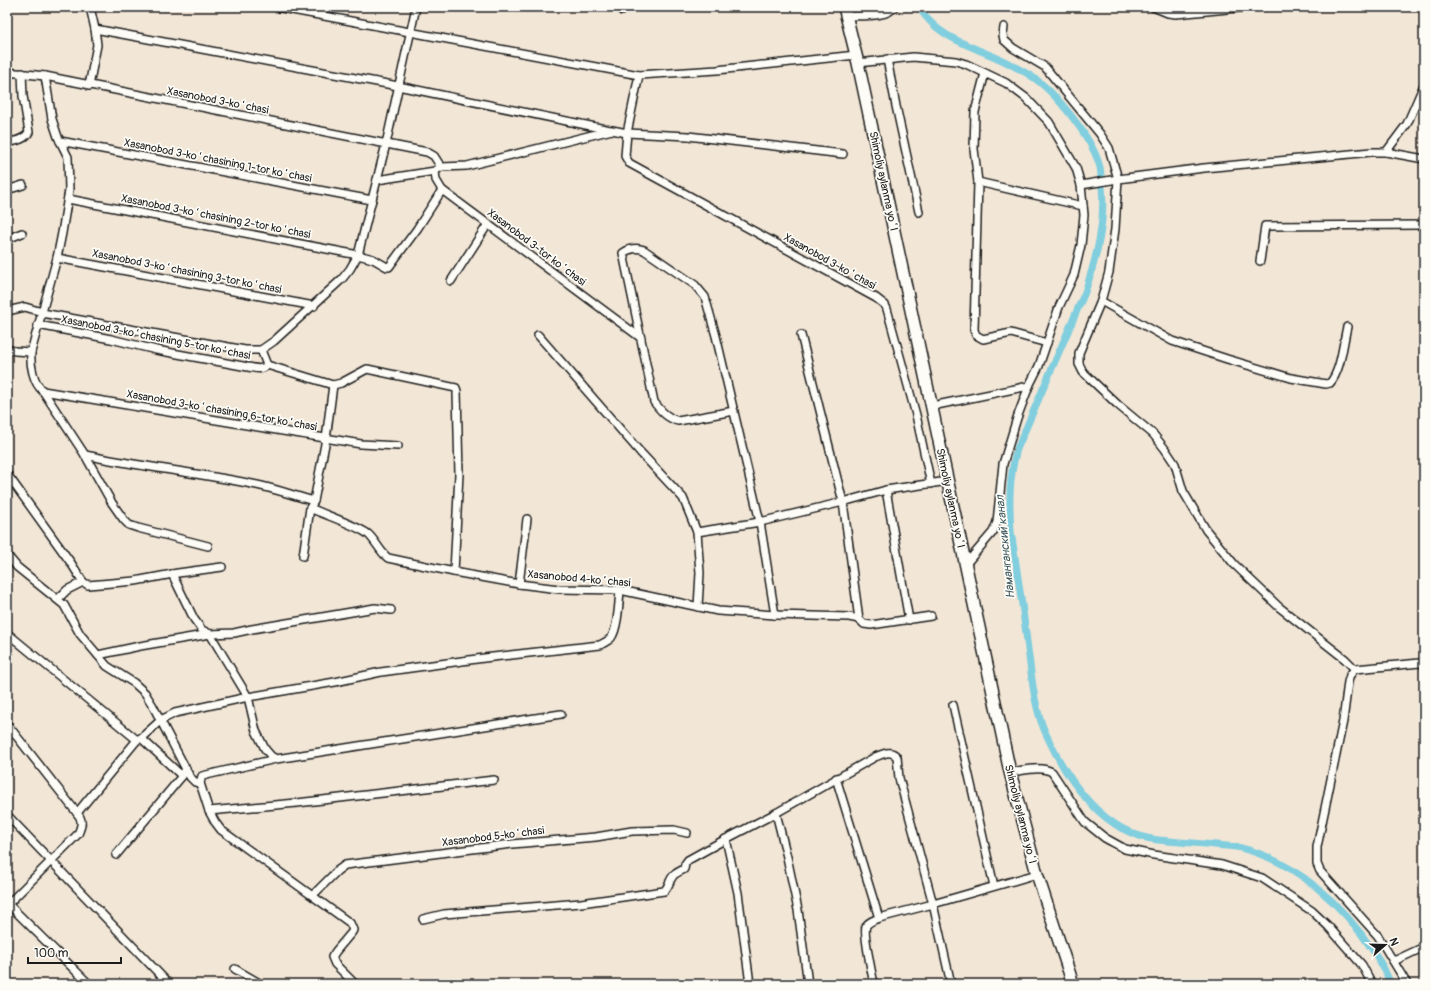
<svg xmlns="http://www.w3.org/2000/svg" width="1431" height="991" viewBox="0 0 1431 991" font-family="Pangolin,sans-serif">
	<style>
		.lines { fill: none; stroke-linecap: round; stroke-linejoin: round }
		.canal { stroke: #80cede; stroke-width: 7 }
		.minor-casing { stroke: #1c1c1c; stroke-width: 10 }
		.primary-casing { stroke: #1c1c1c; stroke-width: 14 }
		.minor { stroke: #fdfcf7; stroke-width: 7 }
		.primary { stroke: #fdfcf7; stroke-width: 11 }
		.labels { text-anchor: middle; stroke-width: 3.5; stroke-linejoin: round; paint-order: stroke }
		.street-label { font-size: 11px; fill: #1c1c1c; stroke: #fdfcf7 }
		.water-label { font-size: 12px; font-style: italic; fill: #3f5a60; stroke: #fdfcf7 }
	</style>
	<rect width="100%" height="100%" fill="#f2e6d6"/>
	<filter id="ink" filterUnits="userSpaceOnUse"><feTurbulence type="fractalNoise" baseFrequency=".025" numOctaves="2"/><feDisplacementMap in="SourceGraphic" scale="8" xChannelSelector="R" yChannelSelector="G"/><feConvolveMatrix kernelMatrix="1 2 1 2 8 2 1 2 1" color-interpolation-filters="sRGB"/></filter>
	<g filter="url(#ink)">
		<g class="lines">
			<path class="canal" d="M919,7C938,39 970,45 1002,60C1012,65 1022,70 1031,76C1055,91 1091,137 1099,164C1101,169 1101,174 1101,179C1107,218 1097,256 1085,292L1017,449C1009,477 1009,502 1011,531C1017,570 1023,609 1028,649C1032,678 1034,710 1047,736C1068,782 1104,834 1158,840C1177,842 1196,843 1215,845C1223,846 1233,846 1241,848C1297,862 1343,905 1374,952C1381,962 1386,973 1391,984"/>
			<g class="minor-casing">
				<g id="minor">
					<path d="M276,7L639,75L717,70L856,55"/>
					<path d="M1153,7L1168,13L1176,14L1248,7"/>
					<path d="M622,11L625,7"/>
					<path d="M847,16C860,15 887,18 894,7"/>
					<path d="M1004,27L1003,35L1004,40L1013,48L1045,67L1100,134L1109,148L1118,179L1081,185"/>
					<path d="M95,29L398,86L610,130"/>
					<path d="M887,59L896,106L919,212"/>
					<path d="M858,63L913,57L956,61L966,64L1006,83L1026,98L1049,122L1076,168L1081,185L1084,215L1081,245L1074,275L1059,307L1039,366L1029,386L1017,418L1003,464L997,522L993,532L965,565"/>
					<path d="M7,72L45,76L427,152L434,156L441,167L467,166L612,130L627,133L688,136L843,154"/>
					<path d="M985,73L975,112L974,149L978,182L974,330L976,335L983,339L1011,333L1047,343"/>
					<path d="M639,75L627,133L625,156L629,163L876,298L885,305L887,309L916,415L931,484"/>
					<path d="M45,76L52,119L58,137L68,157L69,190L62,233L57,258L31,352C30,364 33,383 43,391L85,455L112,503L124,520L129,525L138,528L208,546"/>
					<path d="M89,86L97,45L95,29L90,7"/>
					<path d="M60,141L372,200"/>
					<path d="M7,143C14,141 25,140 29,132L23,96L22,73"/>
					<path d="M1386,152L1407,124L1424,85"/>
					<path d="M441,167L435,171L436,180L442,190L641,338"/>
					<path d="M377,180L435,171"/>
					<path d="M978,182L1083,206"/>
					<path d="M7,190L23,185"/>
					<path d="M68,199L358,255L373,259L387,267H389L417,229L442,190"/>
					<path d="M7,239L22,233"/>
					<path d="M57,258L314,306"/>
					<path d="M1260,261L1265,226L1424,225"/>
					<path d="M451,281L488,224"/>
					<path d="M1101,301L1172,341L1227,359L1291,378L1326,384L1330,383C1341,371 1343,343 1347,327"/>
					<path d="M7,311L25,307L42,312"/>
					<path d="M42,313L245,350H261L274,341L342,279L350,269L358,255L386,144L416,7"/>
					<path d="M38,325L111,339L156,350L248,367C255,368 262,371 267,365"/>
					<path d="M538,335L640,452L683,498L697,532"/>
					<path d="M801,335L843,502L859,619"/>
					<path d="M7,349L15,351L31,352"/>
					<path d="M261,350L267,365L333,385L341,383L367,369L456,388L457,391L459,474L454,572"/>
					<path d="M43,391L361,444L398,446"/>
					<path d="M932,406L1029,386"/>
					<path d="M734,411L678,421C667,418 661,411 654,402L623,253C630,248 636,247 644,250L695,285L705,297L716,336L760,522L775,615"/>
					<path d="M85,455C142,467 200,473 257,485C276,489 295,496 314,501"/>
					<path d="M7,474L71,563L83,582L88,585L135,581L178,573L222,567"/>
					<path d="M310,508C325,515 356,525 368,534C376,541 380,552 388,558L454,572L519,584L559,589L620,590L718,611L775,615L849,617L859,619L864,624L871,625L931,616"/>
					<path d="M7,555L17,567L64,605L80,634L107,666L134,683L145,693L153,706L190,777L195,782L200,783"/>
					<path d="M303,556L310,508L314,501L326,439L333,385"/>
					<path d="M172,574L194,619L202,630L210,634L248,697L256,731L265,749L271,756L276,759"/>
					<path d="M519,584L527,519"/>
					<path d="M58,599L67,590L83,582"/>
					<path d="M698,607L700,573L697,532L760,522L843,502L886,490"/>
					<path d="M909,620L886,490L948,481"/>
					<path d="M7,633L137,740L77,813C83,820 82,825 78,834L8,904L89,984"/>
					<path d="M98,655L140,646L210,634L234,633L252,629L375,608L391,610"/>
					<path d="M1355,669L1345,659L1279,607L1234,564L1206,530L1183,491L1175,464L1165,449L1153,434L1118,405L1083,372L1079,364V353L1101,301L1109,272L1115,229L1118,179L1204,168L1371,152H1386L1424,159"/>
					<path d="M953,705L994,886"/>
					<path d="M7,724L77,813"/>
					<path d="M141,738L182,776"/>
					<path d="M137,740L141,738L161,720L175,713L248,697L335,682L381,672L484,658L600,645C604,643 608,641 611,638C618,629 619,602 620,590"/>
					<path d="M1010,772C1023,771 1040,765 1052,772L1085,822L1105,838L1125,849L1154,855L1222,865L1262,878L1312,911L1328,926L1362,965L1372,984"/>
					<path d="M836,778L879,918L933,904L1037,874"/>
					<path d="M209,811L297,803L494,780"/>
					<path d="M776,813L787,857L798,910L808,984"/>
					<path d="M7,815L169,984"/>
					<path d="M726,839L738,893L750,984"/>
					<path d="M116,855L182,776L186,768"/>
					<path d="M313,895L337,871L345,865L512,844L596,837L632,831L674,830L687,833"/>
					<path d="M423,919L444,914L581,903L664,891C669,887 669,881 673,876C675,873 681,871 684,869L685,864L688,860L726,839L776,813L875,757C883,754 891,749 897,757L899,778L933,904L951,984"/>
					<path d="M1394,961L1424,947"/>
					<path d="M235,969L261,984"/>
					<path d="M355,984L335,964L332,957L336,951L352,932L353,930L350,923L221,830L215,822L209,811L200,783L202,776L276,759L561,714"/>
					<path d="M874,984C872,974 863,933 866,926C869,921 875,920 879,918"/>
					<path d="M1407,984L1378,936L1320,871L1317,864V847L1343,721L1348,682L1350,675L1355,669L1420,663L1424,664"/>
				</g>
			</g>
			<g class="primary-casing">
				<path id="primary" d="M844,7L858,63L1010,772L1037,874L1073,984"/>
			</g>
			<use href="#minor" class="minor"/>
			<use href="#primary" class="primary"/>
		</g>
	</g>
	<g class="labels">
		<g class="street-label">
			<text transform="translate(218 100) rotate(11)" y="4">Xasanobod 3-koʻchasi</text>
			<text transform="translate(218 160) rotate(11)" y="4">Xasanobod 3-koʻchasining 1-tor koʻchasi</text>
			<text transform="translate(884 181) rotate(78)" y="4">Shimoliy aylanma yoʻl</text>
			<text transform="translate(216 216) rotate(11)" y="4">Xasanobod 3-koʻchasining 2-tor koʻchasi</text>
			<text transform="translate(537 247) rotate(37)" y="4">Xasanobod 3-tor koʻchasi</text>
			<text transform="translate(830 261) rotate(29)" y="4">Xasanobod 3-koʻchasi</text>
			<text transform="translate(187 271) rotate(11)" y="4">Xasanobod 3-koʻchasining 3-tor koʻchasi</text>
			<text transform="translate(156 337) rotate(11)" y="4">Xasanobod 3-koʻchasining 5-tor koʻchasi</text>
			<text transform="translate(222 410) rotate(10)" y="4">Xasanobod 3-koʻchasining 6-tor koʻchasi</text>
			<text transform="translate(951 498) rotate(78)" y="4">Shimoliy aylanma yoʻl</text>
			<text transform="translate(579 578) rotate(5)" y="4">Xasanobod 4-koʻchasi</text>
			<text transform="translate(1021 814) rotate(76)" y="4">Shimoliy aylanma yoʻl</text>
			<text transform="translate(493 836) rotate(-7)" y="4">Xasanobod 5-koʻchasi</text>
		</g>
		<g class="water-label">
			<text transform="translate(1005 547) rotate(-96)" y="4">Наманганский канал</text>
		</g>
	</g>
	<rect width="1431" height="991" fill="none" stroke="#fdfcf7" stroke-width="24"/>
	<rect x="12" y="12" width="1407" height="967" fill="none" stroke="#1c1c1c" stroke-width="1.5" filter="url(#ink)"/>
	<g transform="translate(1385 945) rotate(70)" stroke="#fdfcf7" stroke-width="3" paint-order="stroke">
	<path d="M0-3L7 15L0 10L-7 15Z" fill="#1c1c1c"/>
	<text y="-6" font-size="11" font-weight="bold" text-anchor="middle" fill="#1c1c1c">N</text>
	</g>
	<path d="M28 957v6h93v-6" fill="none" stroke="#1c1c1c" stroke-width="2"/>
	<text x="34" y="957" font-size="12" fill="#1c1c1c" stroke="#fdfcf7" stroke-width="3" paint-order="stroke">100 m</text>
</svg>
